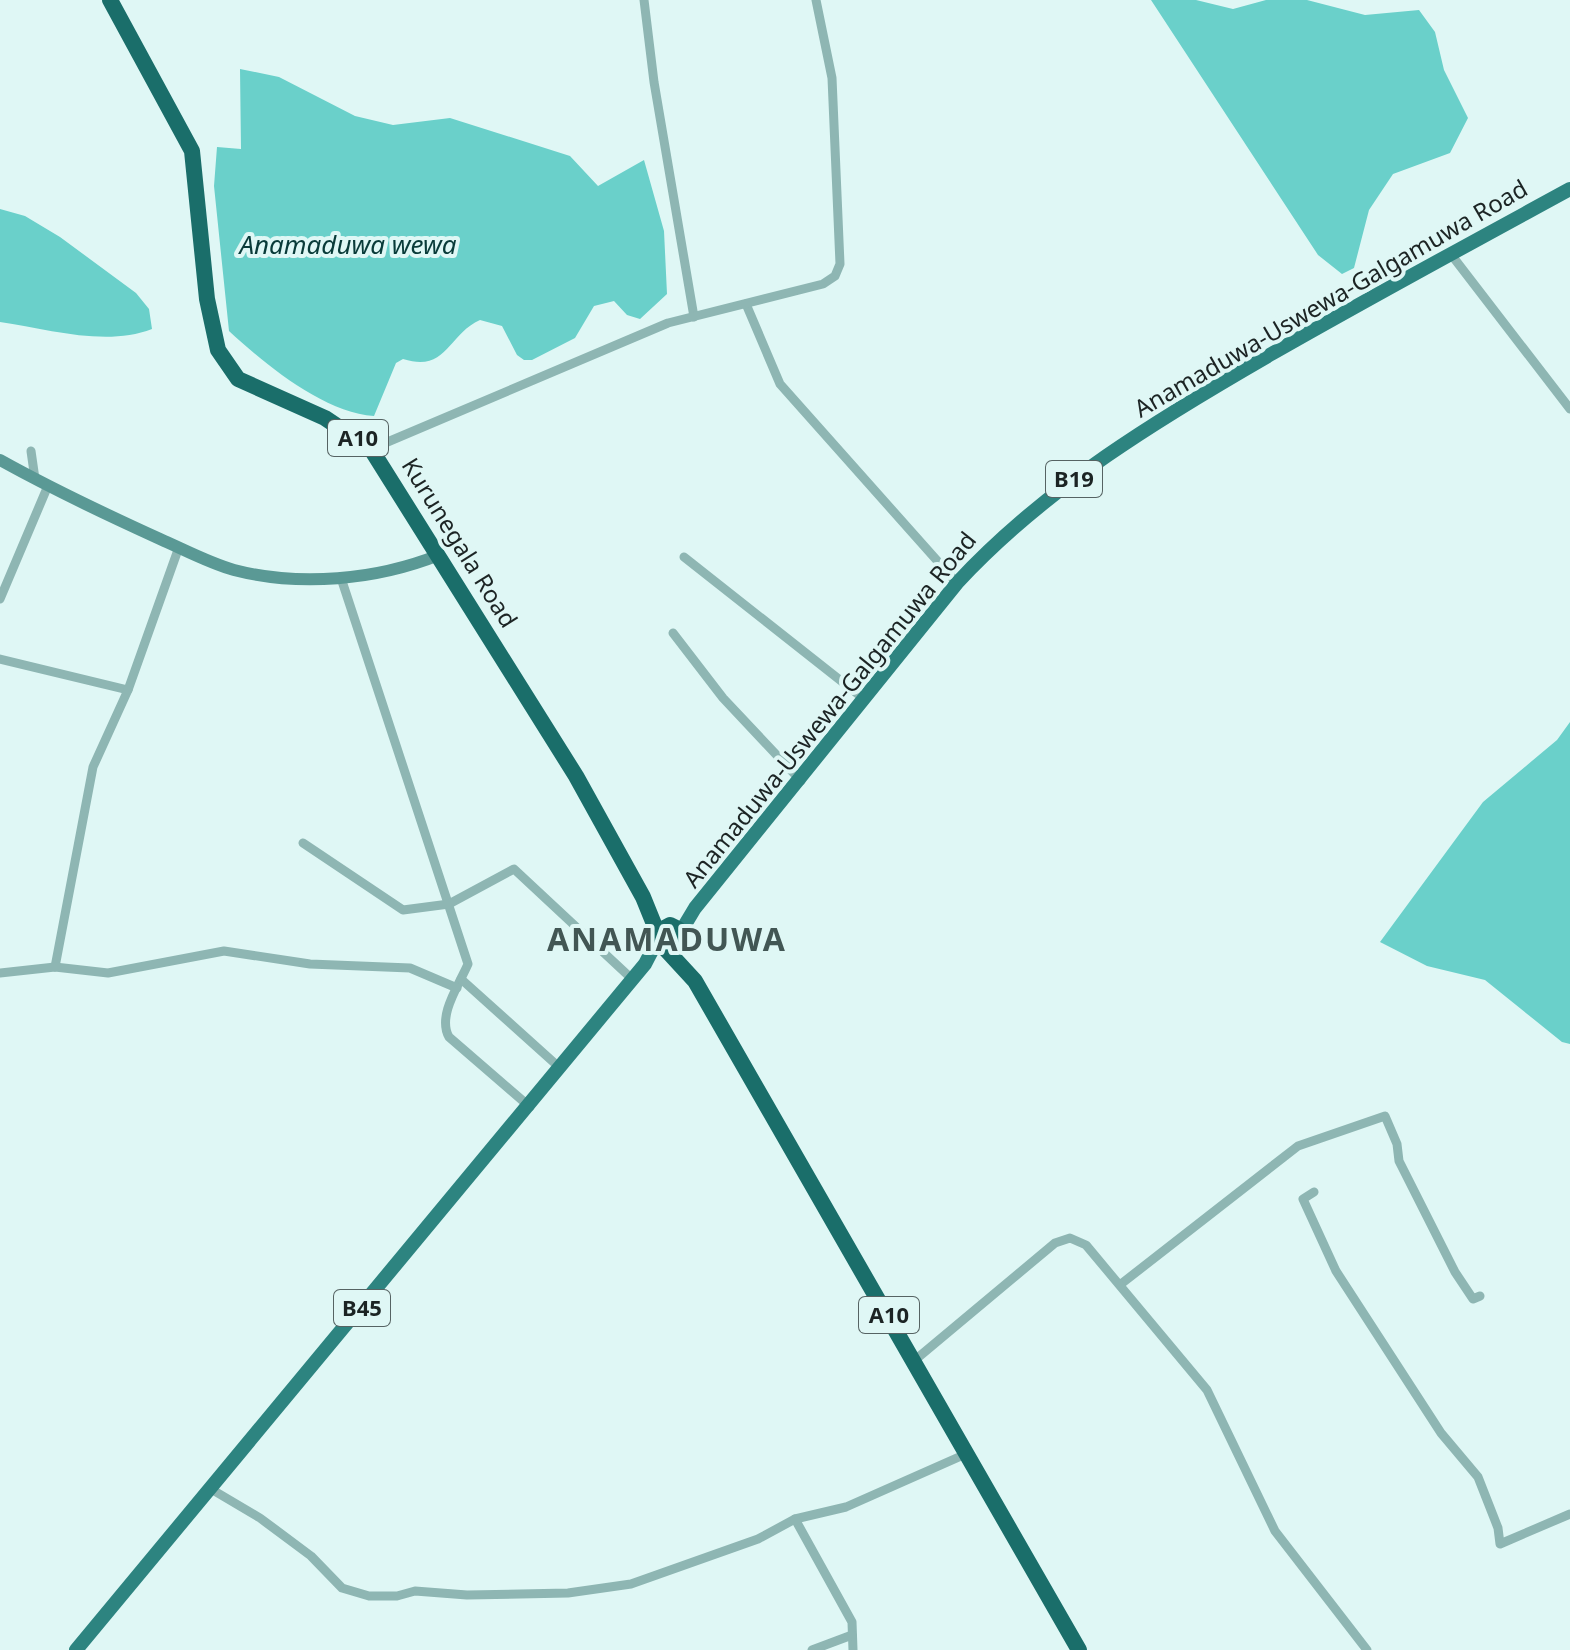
<svg xmlns="http://www.w3.org/2000/svg" width="1570" height="1650" viewBox="0 0 1570 1650" font-family="'Noto Sans',sans-serif">
	<style>
		.water { fill: #6ad0ca }
		.lines { fill: none; stroke-linecap: round; stroke-linejoin: round }
		.street { stroke: #8eb6b3; stroke-width: 9 }
		.secondary { stroke: #5a9995; stroke-width: 12 }
		.primary { stroke: #2d8480; stroke-width: 14 }
		.highway { stroke: #1a6e6a; stroke-width: 16 }
		.labels { text-anchor: middle; stroke-width: 8; stroke-linejoin: round; paint-order: stroke }
		.shield { fill: #dff7f5; stroke: #566363; stroke-width: 2 }
		.shield-label { font-size: 22px; font-weight: bold; fill: #1c2424 }
		.street-label { font-size: 24px; fill: #1c2424; stroke: #dff7f5 }
		.water-label { font-size: 26px; font-style: italic; fill: #093b39; stroke: #dff7f5 }
		.district-label { font-size: 32px; font-weight: bold; letter-spacing: 2px; fill: #425654; stroke: #dff7f5 }
	</style>
	<rect width="100%" height="100%" fill="#dff7f5"/>
	<g class="water">
		<path d="M1151,0H1196L1233,9L1266,0H1307L1365,15L1419,10L1435,32L1444,70L1468,118L1450,153L1393,174L1369,210L1354,268L1342,274L1318,255Z"/>
		<path d="M240,69L279,77L355,116L393,125L450,118L570,156L598,186L644,160L664,231L667,294L640,319L627,315L614,301L594,306L575,338L532,360H524L517,355L502,326L480,320C447,335 447,373 403,359L396,363L374,416C324,413 265,364 229,331L214,186L217,147L241,149Z"/>
		<path d="M0,209L25,216L60,237L136,293L149,309L152,329C106,347 48,329 0,322Z"/>
		<path d="M1570,722V1044L1562,1042L1485,980L1427,966L1380,942L1483,802L1557,740Z"/>
	</g>
	<g class="lines">
		<g class="street">
			<path d="M644,0L654,82L694,317"/>
			<path d="M1450,253L1570,409"/>
			<path d="M746,304L780,384L957,583"/>
			<path d="M371,449L668,323L823,284L835,276L840,264L832,78L816,0"/>
			<path d="M31,451L35,479"/>
			<path d="M684,557L864,699"/>
			<path d="M341,578L468,964C459,985 437,1016 449,1037L530,1107"/>
			<path d="M0,599L47,488"/>
			<path d="M673,633L723,698L801,781"/>
			<path d="M0,659L128,690"/>
			<path d="M303,843L403,910L449,904L514,869L632,979"/>
			<path d="M55,967L93,767L128,690L179,547"/>
			<path d="M0,973L55,967L108,973L224,951L310,964L410,968L457,988"/>
			<path d="M461,979L560,1068"/>
			<path d="M1314,1192L1303,1199L1336,1271L1441,1433L1478,1477L1498,1528L1500,1544L1570,1514"/>
			<path d="M1121,1284L1298,1146L1385,1116L1397,1144L1399,1161L1455,1272L1473,1299L1480,1296"/>
			<path d="M915,1360L1055,1243L1070,1238L1086,1245L1207,1390L1275,1531L1367,1650"/>
			<path d="M211,1489L260,1518L311,1556L342,1588L369,1596H397L415,1591L467,1595L568,1593L631,1584L758,1539L795,1519L846,1507L968,1453"/>
			<path d="M795,1519L852,1622L853,1650"/>
			<path d="M812,1650L852,1635"/>
		</g>
		<path class="secondary" d="M0,460C52,489 105,514 160,539C183,549 209,563 234,570C300,587 376,580 439,555"/>
		<g class="primary">
			<path d="M680,933L695,908L957,583C1047,486 1160,418 1273,353C1371,297 1471,243 1570,189"/>
			<path d="M76,1650L645,964L658,939"/>
		</g>
		<g class="highway">
			<path d="M110,0L192,151L207,299L218,350L238,379L325,418L371,449L576,776L643,897L658,934"/>
			<path d="M668,948L676,945L681,938L678,929L670,925L659,931L660,943L695,981L1079,1650"/>
		</g>
	</g>
	<g class="labels">
		<g class="shield">
			<rect x="328" y="420" width="60" height="36" rx="6"/>
			<rect x="1046" y="461" width="56" height="36" rx="6"/>
			<rect x="334" y="1290" width="56" height="36" rx="6"/>
			<rect x="859" y="1297" width="60" height="36" rx="6"/>
		</g>
		<g class="shield-label">
			<text x="358" y="446">A10</text>
			<text x="1074" y="487">B19</text>
			<text x="362" y="1316">B45</text>
			<text x="889" y="1323">A10</text>
		</g>
		<g class="street-label">
			<text transform="translate(1331 299) rotate(-30)" y="8">Anamaduwa-Uswewa-Galgamuwa Road</text>
			<text transform="translate(459 543) rotate(58)" y="8">Kurunegala Road</text>
			<text transform="translate(830 710) rotate(-51)" y="8">Anamaduwa-Uswewa-Galgamuwa Road</text>
		</g>
		<g class="water-label">
			<text x="348" y="254">Anamaduwa wewa</text>
		</g>
		<g class="district-label">
			<text x="667" y="951">ANAMADUWA</text>
		</g>
	</g>
</svg>
